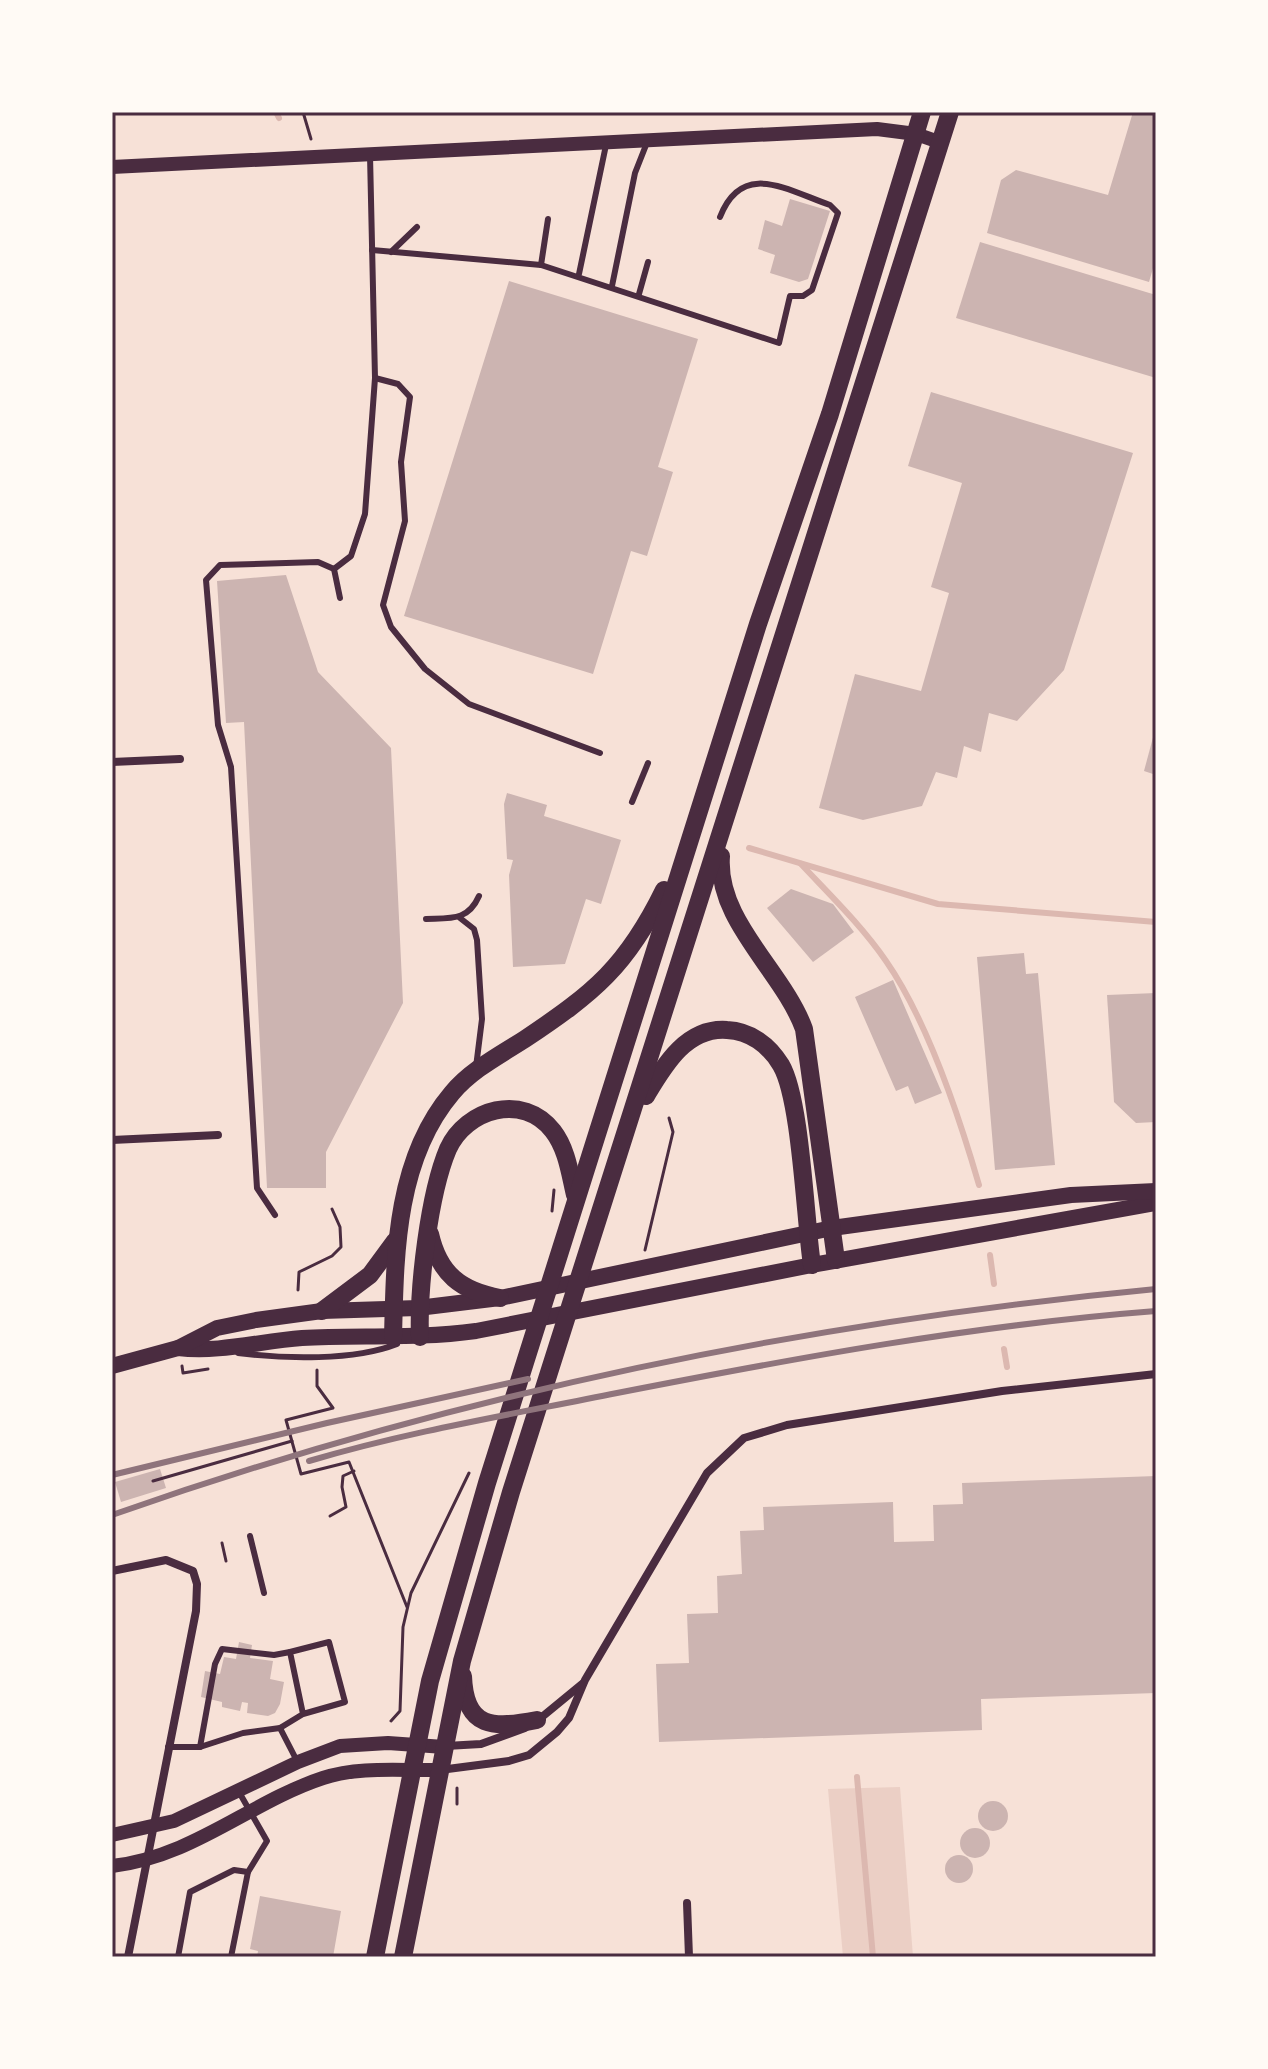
<svg xmlns="http://www.w3.org/2000/svg" width="1268" height="2069" viewBox="0 0 1268 2069" font-family="Montserrat,sans-serif">
	<style>
		.green { fill: #ebcfc5 }
		.lines { fill: none; stroke-linecap: round; stroke-linejoin: round }
		.stream { stroke: #dcb8b0; stroke-width: 6 }
		.building { fill: #ccb4b1 }
		.path { stroke: #4a2c40; stroke-width: 3 }
		.service { stroke: #4a2c40; stroke-width: 6 }
		.minor { stroke: #4a2c40; stroke-width: 8 }
		.tertiary { stroke: #4a2c40; stroke-width: 14 }
		.secondary { stroke: #4a2c40; stroke-width: 16 }
		.primary { stroke: #4a2c40; stroke-width: 18 }
		.rail { stroke: #8f747c; stroke-width: 6 }
		.neatline { fill: none; stroke: #4a2c40; stroke-width: 3 }
	</style>
	<rect width="100%" height="100%" fill="#f7e1d7"/>
	<path class="green" d="M900,1787L913,1957H843L828,1789Z"/>
	<g class="lines">
		<g class="stream">
			<path d="M276,112L279,118"/>
			<path d="M749,848L938,904L1156,922"/>
			<path d="M801,864C830,895 862,926 886,961C927,1020 959,1116 979,1185"/>
			<path d="M990,1255L994,1284"/>
			<path d="M1004,1349L1007,1367"/>
			<path d="M857,1777L873,1957"/>
		</g>
	</g>
	<g class="building">
		<path d="M1133,112H1156V258L1149,282L987,233L1001,180L1016,170L1108,195Z"/>
		<path d="M790,199L830,211L808,279L799,282L770,273L775,255L758,249L765,220L782,226Z"/>
		<path d="M980,242L1156,295V378L956,318Z"/>
		<path d="M509,281L698,339L658,467L673,472L647,556L631,551L593,674L404,616Z"/>
		<path d="M931,392L1133,453L1064,670L1017,721L989,713L981,752L964,746L957,778L936,772L922,806L863,820L819,808L855,674L921,691L949,593L931,587L962,483L908,466Z"/>
		<path d="M286,575L318,672L391,748L403,1003L326,1152V1188H267L244,722L226,723L217,581Z"/>
		<path d="M1155,730H1156V775L1144,771Z"/>
		<path d="M507,793L547,805L544,816L621,840L601,904L586,899L565,964L513,967L509,875L513,860L507,859L504,804Z"/>
		<path d="M791,889L833,904L854,932L813,962L767,908Z"/>
		<path d="M1024,953L1026,974L1038,973L1055,1165L995,1170L977,957Z"/>
		<path d="M893,980L942,1093L915,1104L908,1086L896,1091L855,997Z"/>
		<path d="M1156,993V1122L1136,1123L1114,1102L1107,995Z"/>
		<path d="M160,1469L166,1488L121,1502L115,1482Z"/>
		<path d="M1156,1476V1693L981,1699L982,1730L659,1742L656,1664L689,1663L687,1614L718,1613L717,1576L742,1574L740,1531L764,1530L763,1507L893,1502L894,1542L934,1541L933,1505L963,1504L962,1483Z"/>
		<path d="M239,1642L252,1645L250,1658L273,1661L270,1679L284,1682L280,1704L275,1713L268,1716L247,1713L248,1703L242,1702L240,1711L222,1707V1702L201,1697L205,1671L220,1674L224,1657L236,1659Z"/>
		<circle cx="993" cy="1816" r="15"/>
		<circle cx="975" cy="1843" r="15"/>
		<circle cx="959" cy="1869" r="14"/>
		<path d="M260,1896L341,1911L333,1957H257L258,1951L250,1949Z"/>
	</g>
	<g class="lines">
		<g class="path">
			<path d="M303,112L311,139"/>
			<path d="M552,1211L554,1190"/>
			<path d="M645,1250L673,1132L669,1118"/>
			<path d="M298,1290L299,1272L332,1256L341,1247L340,1227L332,1209"/>
			<path d="M182,1366L183,1373L208,1369"/>
			<path d="M317,1370V1386L333,1408L286,1420L301,1474L349,1462L407,1607"/>
			<path d="M153,1481L292,1441"/>
			<path d="M330,1516L346,1507L342,1487L343,1476L354,1471"/>
			<path d="M222,1543L226,1561"/>
			<path d="M391,1721L400,1711L403,1627L411,1593L469,1473"/>
			<path d="M457,1804V1788"/>
		</g>
		<g class="service">
			<path d="M372,250L541,265L779,343L790,296H803L812,290L838,213L830,205C787,190 742,160 720,217"/>
			<path d="M391,252L417,227"/>
			<path d="M541,265L548,219"/>
			<path d="M579,274L606,145"/>
			<path d="M612,286L635,173L648,140"/>
			<path d="M639,294L648,262"/>
			<path d="M375,378L398,384L410,397L401,462L405,521L383,605L391,627L425,669L469,704L600,753"/>
			<path d="M340,598L334,569L351,556L365,514L375,378L370,155"/>
			<path d="M632,802L648,763"/>
			<path d="M460,918L474,929L477,940L482,1019L476,1067"/>
			<path d="M426,919C451,918 468,921 479,896"/>
			<path d="M275,1215L257,1188L231,767L218,725L206,580L220,565L318,562L334,569"/>
			<path d="M238,1353C284,1359 354,1361 397,1344"/>
			<path d="M250,1536L264,1593"/>
			<path d="M280,1728L297,1761"/>
			<path d="M168,1747H200L243,1733L280,1728L303,1714L290,1652L329,1642L345,1702L303,1714"/>
			<path d="M200,1747L215,1664L222,1649L274,1655L290,1652"/>
			<path d="M178,1957L190,1892L234,1870L248,1872L267,1841L239,1792"/>
			<path d="M231,1957L248,1872"/>
		</g>
		<g class="minor">
			<path d="M112,762L180,759"/>
			<path d="M112,1140L218,1135"/>
			<path d="M112,1571L166,1560L193,1571L197,1584L196,1611L128,1957"/>
			<path d="M537,1721L582,1684"/>
			<path d="M446,1746L481,1744L525,1728"/>
			<path d="M440,1770L509,1761L529,1755L557,1732L569,1718L585,1680L707,1473L744,1438L787,1425L1002,1391L1156,1374"/>
			<path d="M687,1903L689,1957"/>
		</g>
		<g class="tertiary">
			<path d="M112,167L877,129L916,134L939,142"/>
			<path d="M112,1835L174,1821L298,1762L340,1746L388,1743L444,1747"/>
			<path d="M112,1866C193,1857 250,1802 323,1778C360,1766 401,1771 440,1770"/>
		</g>
		<g class="secondary">
			<path d="M178,1348C220,1353 260,1341 302,1338C360,1335 418,1339 476,1331L812,1265L1156,1203"/>
			<path d="M112,1366L178,1348L217,1328L256,1320L322,1311L418,1308L500,1298L832,1228L1071,1195L1156,1191"/>
		</g>
		<g class="primary">
			<path d="M721,856C716,921 783,971 804,1029L836,1260"/>
			<path d="M646,1096C664,1066 686,1027 727,1030C750,1031 769,1045 781,1065C801,1099 805,1219 812,1265"/>
			<path d="M430,1234C439,1274 461,1291 500,1298"/>
			<path d="M322,1311L370,1275L395,1241"/>
			<path d="M420,1337C418,1288 429,1194 448,1149C466,1109 523,1092 553,1131C567,1149 570,1174 575,1195"/>
			<path d="M393,1338C395,1256 395,1160 452,1093C471,1070 500,1055 525,1039C594,993 627,966 664,890"/>
			<path d="M463,1676C465,1730 494,1728 537,1720"/>
			<path d="M375,1957L430,1681L487,1483L758,624L830,414L922,112"/>
			<path d="M403,1957L462,1661L511,1492L950,112"/>
		</g>
		<g class="rail">
			<path d="M309,1461C410,1431 514,1414 617,1393C796,1358 974,1325 1156,1311"/>
			<path d="M112,1475L327,1423L528,1379"/>
			<path d="M112,1515C449,1396 800,1323 1156,1289"/>
		</g>
	</g>
	<rect width="1268" height="2069" fill="none" stroke="#fffaf5" stroke-width="228"/>
	<rect x="114" y="114" width="1040" height="1841" class="neatline"/>
</svg>
